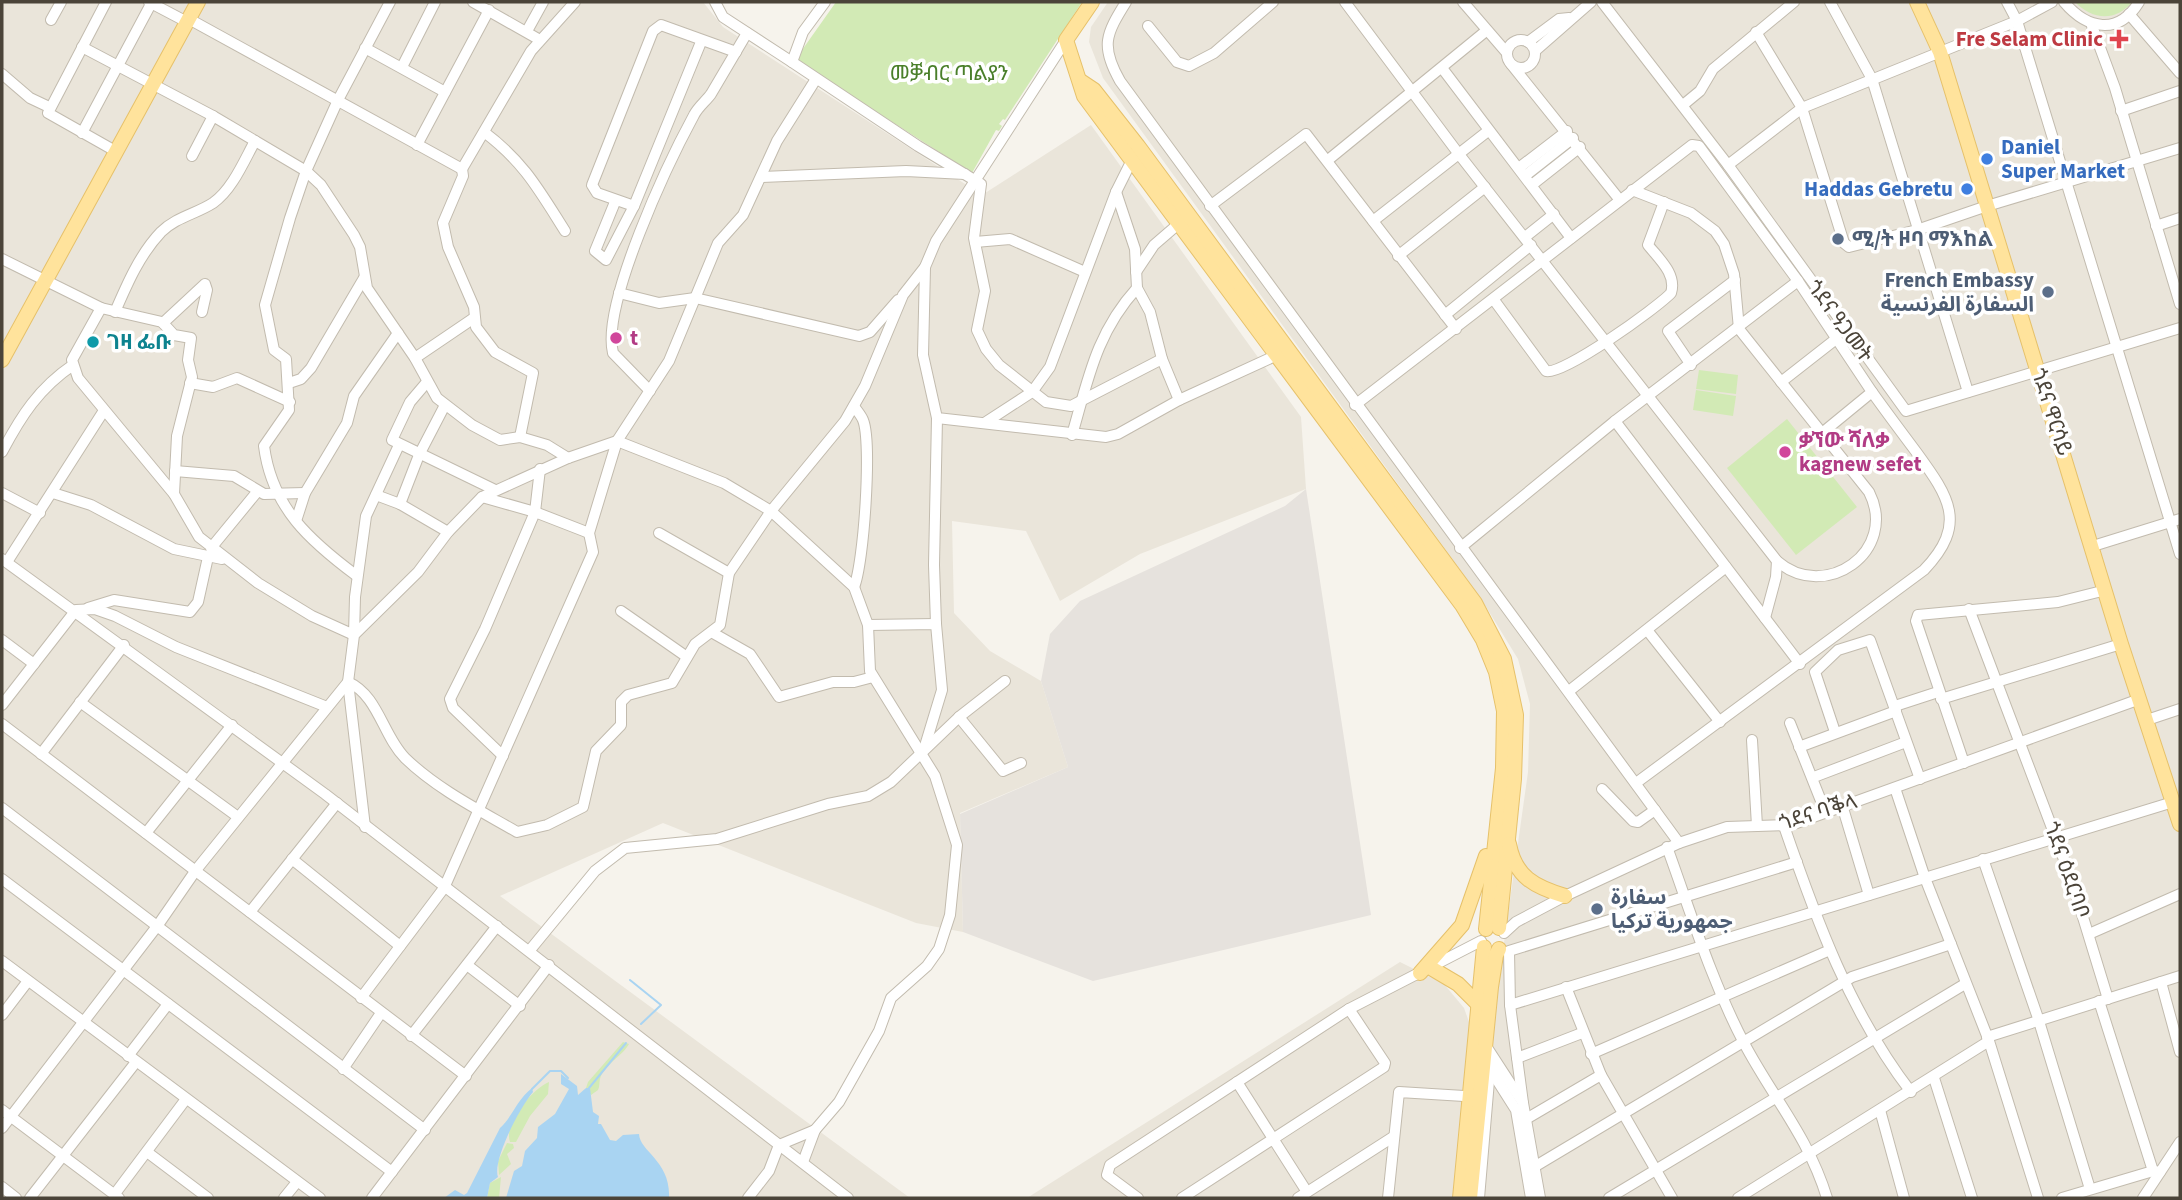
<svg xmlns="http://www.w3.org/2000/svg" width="2182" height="1200" viewBox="0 0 2182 1200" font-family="'Source Sans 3','Noto Sans Arabic','Noto Sans Ethiopic',sans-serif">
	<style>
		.residential { fill: #eae5da }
		.industrial { fill: #e6e2dd }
		.green { fill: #d2eab5 }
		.water { fill: #a9d4f2 }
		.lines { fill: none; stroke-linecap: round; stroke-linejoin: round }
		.stream { stroke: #a9d4f2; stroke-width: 2 }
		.minor-casing { stroke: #c2bbae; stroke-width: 12 }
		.major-casing { stroke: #e6c16a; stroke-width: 16 }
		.minor { stroke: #fff; stroke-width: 10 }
		.major { stroke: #ffe39c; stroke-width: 14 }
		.health-dot { fill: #e0444e; stroke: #fff; stroke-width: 2.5 }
		.shop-dot { fill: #3f7fe0; stroke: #fff; stroke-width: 2.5 }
		.service-dot { fill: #5c6f8a; stroke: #fff; stroke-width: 2.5 }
		.hotel-dot { fill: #d1479c; stroke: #fff; stroke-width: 2.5 }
		.culture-dot { fill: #0f9aa8; stroke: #fff; stroke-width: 2.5 }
		.labels { text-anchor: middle; stroke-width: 7; stroke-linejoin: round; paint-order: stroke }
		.health-label { font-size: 21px; font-weight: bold; fill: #be3a42; stroke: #fff; text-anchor: end }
		.park-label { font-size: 21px; fill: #4a7f2a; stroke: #fff }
		.shop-label { font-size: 21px; font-weight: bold; fill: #366cbe; stroke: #fff; text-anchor: start }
		.service-label { font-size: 21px; font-weight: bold; fill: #4e5e75; stroke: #fff; text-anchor: start }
		.street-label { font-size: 21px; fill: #4b4439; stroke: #fff }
		.hotel-label { font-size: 21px; font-weight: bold; fill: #b23c85; stroke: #fff; text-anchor: start }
		.culture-label { font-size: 21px; font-weight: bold; fill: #0d838f; stroke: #fff; text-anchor: start }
	</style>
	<rect width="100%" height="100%" fill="#f6f3ec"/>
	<g class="residential">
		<path d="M2,2H703L723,27L982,195L1091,125L1301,417L1306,489L1140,554L1060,601L1026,531L952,521L954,613L990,651L1041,681L1068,767L960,813L963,932L916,923L663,823L500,896L910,1198H2Z"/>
		<path d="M1108,2H2180V1198H1476L1500,971L1528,772L1530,704L1518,659L1480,597L1103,78L1089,42L1091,27Z"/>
		<path d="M1400,962L1444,984L1464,1008L1474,1036L1453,1198H1027Z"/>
	</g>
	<path class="industrial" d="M1306,489L1371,915L1093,981L963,932L960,814L1068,767L1041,681L1050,634L1080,601L1285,506Z"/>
	<g class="green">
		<path d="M836,2H1082L1005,120L1003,119L999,124L1002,126L999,131L996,130L972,173L795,60Z"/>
		<path d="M2075,2H2132C2116,22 2092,20 2075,2Z"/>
		<path d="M1699,370L1738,375L1736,394L1696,389Z"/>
		<path d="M1696,390L1736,396L1733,416L1693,410Z"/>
		<path d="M1787,419L1857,507L1796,555L1727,468Z"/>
		<path d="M623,1042L629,1044C622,1057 604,1064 600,1079C599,1083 600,1086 598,1090L591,1095L586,1088L588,1082Z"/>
		<path d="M549,1082L548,1094L530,1116L516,1142H510C503,1122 534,1088 549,1082Z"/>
		<path d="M507,1143L513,1144L514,1148L507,1154L511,1164L499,1175L498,1161Z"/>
		<path d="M501,1177L499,1198H487L490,1183Z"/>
	</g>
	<g class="water">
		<path d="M561,1074L577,1086L578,1095L586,1088H590L593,1112L599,1116L598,1124H601L610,1140L616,1141L623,1135L639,1134C640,1152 671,1161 669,1198H506L514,1171L522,1166L525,1151L537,1138L538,1127L555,1114L569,1089L561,1084Z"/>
		<path d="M532,1088L533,1092C520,1107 492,1161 498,1177L490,1183L487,1198H444L455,1190L464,1195L467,1193L500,1128C513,1116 516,1101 532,1088Z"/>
	</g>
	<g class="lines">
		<g class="stream">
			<path d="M630,980L661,1005L641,1024"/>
			<path d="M589,1088L626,1043"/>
			<path d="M532,1089L550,1071H561L568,1078"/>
		</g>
		<g class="minor-casing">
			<g id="minor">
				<path d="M106,2L48,113L117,152"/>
				<path d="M149,2L187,22"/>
				<path d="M473,2L540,40"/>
				<path d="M715,2L723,17L792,62"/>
				<path d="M825,2L803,32L792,62L918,146L981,184L974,238L985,291L977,330L986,349L999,365L1046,402L1071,406L1162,359"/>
				<path d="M1126,2C1106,34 1100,46 1120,81L1679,843"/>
				<path d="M1345,2L1458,153L1777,561C1825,603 1899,551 1869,492L1739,329L1734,274L1724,244L1715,231L1691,213L1632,190"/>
				<path d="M1463,2L1507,53"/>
				<path d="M1602,2L1728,165L1906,411L2180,328"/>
				<path d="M1830,2L1872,79L1968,392"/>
				<path d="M2007,2L2017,21L2180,554"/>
				<path d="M2064,2C2087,29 2118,36 2139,2"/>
				<path d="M2129,14L2180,73"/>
				<path d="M189,19L462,169L531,51L575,2"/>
				<path d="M51,20L61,2"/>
				<path d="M1148,26L1177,62L1189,66L1214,53L1273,2"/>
				<path d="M2092,26L2115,88L2180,304"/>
				<path d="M527,31L543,2"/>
				<path d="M1756,32L1802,108L1844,243L1849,247L1917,230L1987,206L2180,148"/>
				<circle cx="1521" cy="54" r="14"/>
				<path d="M1528,42L1559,19L1569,18"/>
				<path d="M82,47L213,116L306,171L321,185L354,235L360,247L367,288L415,358L437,398L472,425L500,440L520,437L547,445L568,458"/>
				<path d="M365,48L445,92"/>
				<path d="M1535,51L1591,2"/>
				<path d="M1511,64L1619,199"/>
				<path d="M402,67L435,2"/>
				<path d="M1442,68L1571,238"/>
				<path d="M2,74L30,98L49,107"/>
				<path d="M1683,105L1700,91L1713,69L1794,2"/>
				<path d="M2121,111L2180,91"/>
				<path d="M484,132C524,162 539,190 565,231"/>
				<path d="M82,133L152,2"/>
				<path d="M417,145L489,10"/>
				<path d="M192,156L213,116"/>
				<path d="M1328,160L1486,31"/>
				<path d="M1728,165L1802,108L2017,21L2052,2"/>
				<path d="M1520,167L1567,131"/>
				<path d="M462,169L463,176L443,223L448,247L474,307L476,327L495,352L533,373L520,437"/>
				<path d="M1526,175L1573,138"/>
				<path d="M762,177L906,171L965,174"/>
				<path d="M1533,184L1580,147"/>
				<path d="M1116,192L1135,249L1137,288L1150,312L1162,359L1179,400"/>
				<path d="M615,202L595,251L606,260L634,206L701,42"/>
				<path d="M634,206L597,193L592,185L653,31L661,25L736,52"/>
				<path d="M1210,206L1306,134L1456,329"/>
				<path d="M1373,221L1488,131"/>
				<path d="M2156,226L2180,218"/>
				<path d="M1525,237L1554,214"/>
				<path d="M975,242L1010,239L1085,272"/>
				<path d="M1398,256L1485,187"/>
				<path d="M2,259L101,308L72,360L78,378L174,494L199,537L258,583L312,616L354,635L355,597L366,516L399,445"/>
				<path d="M925,267L923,355L937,418L1106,437L1118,434L1179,400L1275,356"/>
				<path d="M1136,272L1154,245L1183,220"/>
				<path d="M619,293L659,303L695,298L859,336L870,332L898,300"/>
				<path d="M1494,300L1546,371C1562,376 1657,308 1671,293C1677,274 1659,259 1648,245L1664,202"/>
				<path d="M101,308L162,322L174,335L191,338L188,360L192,377L177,436L174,494"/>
				<path d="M115,312C127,284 140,254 161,232C176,217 196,214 213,203C232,190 244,161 255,141"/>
				<path d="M1445,315L1531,245"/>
				<path d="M163,323L205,284L207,290L202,312"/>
				<path d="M415,358L474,318"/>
				<path d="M1691,365L1668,331L1735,280"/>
				<path d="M427,382L410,402L392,440L495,490"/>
				<path d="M1781,382L1836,339"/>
				<path d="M190,383L213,387L237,378L290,402"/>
				<path d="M289,383L301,379L311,368L364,278"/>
				<path d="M650,391L613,353C601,304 669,161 694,115C698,107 706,101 711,94C723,74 735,53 747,33"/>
				<path d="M1355,405L1692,145L1699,146L1798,281"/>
				<path d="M854,406C857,411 861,415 863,420C872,442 864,563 854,587"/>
				<path d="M1615,421L1800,664"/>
				<path d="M986,422L1032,392L1050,367L1116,192L1132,160"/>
				<path d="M1072,435C1088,380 1096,333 1137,288"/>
				<path d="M2,452C21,416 39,388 73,365"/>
				<path d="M175,471L234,476L264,494L305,493"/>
				<path d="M2,493L40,513"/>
				<path d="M53,493L91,505L174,549L222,559"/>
				<path d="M376,495L400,504L448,532"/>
				<path d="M482,497L535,512L540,469"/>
				<path d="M400,504L419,455L445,405"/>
				<path d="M297,518L305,493L347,423L354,396L398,333"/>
				<path d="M659,533L729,573"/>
				<path d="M2093,546L2180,519"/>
				<path d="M211,548L257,492"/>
				<path d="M1460,548L1615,421L1798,281L1872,392L1822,433"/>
				<path d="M2,559L325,794L848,1198"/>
				<path d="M7,562L103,412"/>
				<path d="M357,576C310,541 272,508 264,446L289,410L286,359L274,350L265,305L290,218L306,171L338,100L390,2"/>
				<path d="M88,608L114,600L190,612L198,602L208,557"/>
				<path d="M1969,609L2071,878L2108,999"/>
				<path d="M621,611L687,657"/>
				<path d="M1765,618L1776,577L1777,561"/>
				<path d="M936,624L934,565L937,418"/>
				<path d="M868,625L936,624L942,690L925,746"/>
				<path d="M1647,630L1720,722"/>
				<path d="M713,633L750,654L779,697L833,682H854L873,677"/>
				<path d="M2,640L34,664"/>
				<path d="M1569,691L1726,567"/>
				<path d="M1941,699L2121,644"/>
				<path d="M80,702L238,817"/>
				<path d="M2,705L76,610L95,609L115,616L176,647L327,707"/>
				<path d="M1895,706L1938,692"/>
				<path d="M959,717L1003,771L1021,763"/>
				<path d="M2147,720L2180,709"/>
				<path d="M1790,723L1825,811"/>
				<path d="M2,724L466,1076"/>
				<path d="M1835,732L1815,672L1838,650L1870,640L1920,779"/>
				<path d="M1752,740L1757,826"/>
				<path d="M1799,747L1896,711"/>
				<path d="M41,754L124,645"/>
				<path d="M503,756L453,708L450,699L485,629L535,512L589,533"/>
				<path d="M1964,763L1916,621L1918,615L2058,602L2106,590"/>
				<path d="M1814,777L1906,742"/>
				<path d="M1636,783L1924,570C1968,524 1949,497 1917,453C1902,433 1887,413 1872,392"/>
				<path d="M1895,788L1925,878L1989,1041L2038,1198"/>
				<path d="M1602,789L1633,821L1638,822L1655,810"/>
				<path d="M1842,805L1869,895"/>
				<path d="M2,808L425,1130"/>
				<path d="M1784,826C1816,919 1850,1013 1911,1092"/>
				<path d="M365,827L348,682L354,635L418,572L448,532L482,497L568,458L617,441L724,483L771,511L854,587L868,625L870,671L935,776L957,845L950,915L939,949L927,966L891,998L879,1031L839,1102L815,1130L803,1162"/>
				<path d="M146,833L232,725"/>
				<path d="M1667,847C1691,913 1711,980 1744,1043C1773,1098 1808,1136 1827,1198"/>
				<path d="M292,859L400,946"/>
				<path d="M1983,859L2038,1018L2090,1189"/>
				<path d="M2,879L392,1172"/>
				<path d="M250,912L337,803"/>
				<path d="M1504,933L1516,922L1565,896L1679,843L1727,827L1791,825L2140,699"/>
				<path d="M2089,934L2180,894"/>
				<path d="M530,950L595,871L625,848L717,839L828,804L868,796L891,782L959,717L1005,681"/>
				<path d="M2,961L320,1198"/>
				<path d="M467,965L520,1006"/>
				<path d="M2161,982L2180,1052"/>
				<path d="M1566,987L1601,1075L1672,1198"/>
				<path d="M361,998L444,888L593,552L589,533L617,441L669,361L718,243L743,215L777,141L816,79"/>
				<path d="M2099,1001L2153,1171"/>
				<path d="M1510,1005L2173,802"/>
				<path d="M2,1015L28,981"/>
				<path d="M411,1036L497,926"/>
				<path d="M1987,1037L2180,976"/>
				<path d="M1484,1043L1523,1103L1540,1198"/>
				<path d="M1591,1054L1830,950"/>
				<path d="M128,1056L168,1004"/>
				<path d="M1483,1058L1516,1110L1531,1198"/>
				<path d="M1517,1058L1582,1033"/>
				<path d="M343,1069L381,1013"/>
				<path d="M1934,1078L1972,1198"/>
				<path d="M1237,1082L1307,1192"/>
				<path d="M1523,1103L1510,1005L1509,951L1797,862"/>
				<path d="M2,1110L119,1198"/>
				<path d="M1880,1110L1904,1198"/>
				<path d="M1526,1119L1601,1075"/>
				<path d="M2,1128L158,925L196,870L348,682C378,695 383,736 405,758C437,789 479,810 517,832L547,825L583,807L596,751L621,725V702L628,695L672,683L695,644L720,625L729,573L771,511L845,421L865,386L903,295L925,267L936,241L1066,40"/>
				<path d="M147,1152L208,1198"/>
				<path d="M1534,1167L1852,977L1951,944"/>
				<path d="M2,1187L16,1198"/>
				<path d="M114,1195L186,1099"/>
				<path d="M30,1198L136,1062"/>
				<path d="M284,1198L297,1182"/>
				<path d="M372,1198L549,965"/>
				<path d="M748,1198L769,1171L779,1145L815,1130"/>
				<path d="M1138,1198L1107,1175L1110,1165L1349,1009L1481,941"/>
				<path d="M1182,1198L1384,1067L1385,1063L1349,1009"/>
				<path d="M1298,1198L1393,1137"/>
				<path d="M1388,1198L1399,1092L1464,1096"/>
				<path d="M1479,1198L1490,1069"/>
				<path d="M1609,1198L1965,984"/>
				<path d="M1738,1198L1989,1041"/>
				<path d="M2062,1198L2153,1171L2160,1172"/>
				<path d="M2143,1198L2180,1142"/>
			</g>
		</g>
		<g class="major-casing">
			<g id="major">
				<path d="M1092,2L1066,40L1084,96L1462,605L1483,640L1496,672L1504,711L1503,768L1486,929"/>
				<path d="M1917,2L1940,52L2121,644L2180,824"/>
				<path d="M1082,82L1094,90L1138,146L1475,603L1504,659L1516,715L1514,779L1499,928"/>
				<path d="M2,360L198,2"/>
				<path d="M1509,844C1515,877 1535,887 1565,896"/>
				<path d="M1431,968L1458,984L1477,1003"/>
				<path d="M1420,973L1462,925L1486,856"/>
				<path d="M1460,1198L1484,947"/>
				<path d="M1470,1198L1491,987L1496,955L1499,949"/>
			</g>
		</g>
		<use href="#minor" class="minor"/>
		<use href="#major" class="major"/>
	</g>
	<path class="health-dot" d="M2115.5 28.5h7v7h7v7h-7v7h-7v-7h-7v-7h7z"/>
	<g class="shop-dot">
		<circle cx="1987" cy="159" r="7"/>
		<circle cx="1967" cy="189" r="7"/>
	</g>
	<g class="service-dot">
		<circle cx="1838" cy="239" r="7"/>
		<circle cx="2048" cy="292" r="7"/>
		<circle cx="1597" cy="909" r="7"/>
	</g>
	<g class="hotel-dot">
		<circle cx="616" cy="338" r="7"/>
		<circle cx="1785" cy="452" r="7"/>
	</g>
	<circle class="culture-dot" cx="93" cy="342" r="7"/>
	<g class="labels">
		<g class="health-label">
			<text x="2103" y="46">Fre Selam Clinic</text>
		</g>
		<g class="park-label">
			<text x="949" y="80">መቓብር ጣልያን</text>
		</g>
		<g class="shop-label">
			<text x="2001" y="154">Daniel<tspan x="2001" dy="24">Super Market</tspan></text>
			<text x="1953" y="196" text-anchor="end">Haddas Gebretu</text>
		</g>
		<g class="service-label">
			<text x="1852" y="246">ሚ/ት ዞባ ማእከል</text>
			<text x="2034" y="287" text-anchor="end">French Embassy<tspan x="2034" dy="24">السفارة الفرنسية</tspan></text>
			<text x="1611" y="904">سفارة<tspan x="1611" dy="24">جمهورية تركيا</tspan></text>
		</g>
		<g class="street-label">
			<text transform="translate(1840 321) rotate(54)" y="7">ጎደና ዓጋመት</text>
			<text transform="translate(2052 412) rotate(72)" y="7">ጎደና ዋርሳይ</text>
			<text transform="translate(1818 812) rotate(-17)" y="7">ጎደና ባቕላ</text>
			<text transform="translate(2067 870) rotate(71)" y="7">ጎደና ዕደርባቦ</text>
		</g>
		<g class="hotel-label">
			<text x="630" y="345">t</text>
			<text x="1799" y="447">ቃኘው ሻለቃ<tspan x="1799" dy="24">kagnew sefet</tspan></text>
		</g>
		<g class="culture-label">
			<text x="107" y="349">ገዛ ፌቡ</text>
		</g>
	</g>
	<rect width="2182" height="1200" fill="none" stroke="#4b4439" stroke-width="7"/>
</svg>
